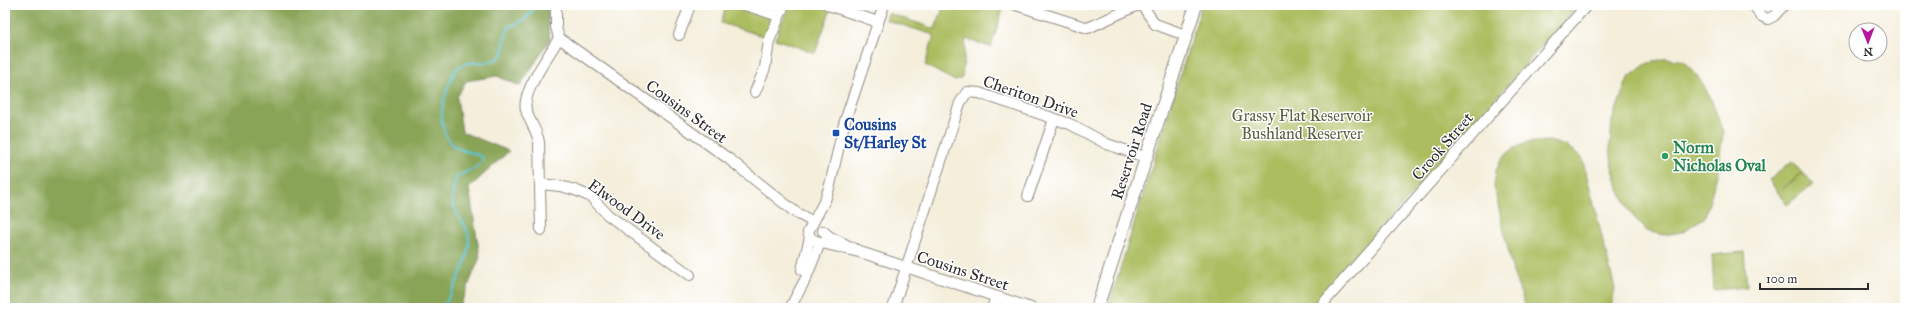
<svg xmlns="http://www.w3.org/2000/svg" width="1910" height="313" viewBox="0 0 1910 313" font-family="'IM FELL Great Primer',serif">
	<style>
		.green { fill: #acbd61; stroke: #6c7446 }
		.forest { fill: #89a457; stroke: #5a6841 }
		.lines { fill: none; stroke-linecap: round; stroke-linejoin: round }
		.stream { stroke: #59c4d3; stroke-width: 2 }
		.minor-casing { stroke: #908c83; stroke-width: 12 }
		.major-casing { stroke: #908c83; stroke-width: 14 }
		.minor { stroke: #fff; stroke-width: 10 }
		.major { stroke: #fff; stroke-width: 12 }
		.transit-dot { fill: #1a4fb4; stroke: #fff; stroke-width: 1.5 }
		.leisure-dot { fill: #2e9e5b; stroke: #fff; stroke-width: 1.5 }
		.labels { text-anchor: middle; stroke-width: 3; stroke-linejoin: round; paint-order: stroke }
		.street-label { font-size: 16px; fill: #2b2b2b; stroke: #fff }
		.park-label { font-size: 16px; fill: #585e3e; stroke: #fff }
		.transit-label { font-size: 16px; font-weight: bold; fill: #164399; stroke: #fff; text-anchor: start }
		.leisure-label { font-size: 16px; font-weight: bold; fill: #27864d; stroke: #fff; text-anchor: start }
	</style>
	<rect width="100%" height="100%" fill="#fff"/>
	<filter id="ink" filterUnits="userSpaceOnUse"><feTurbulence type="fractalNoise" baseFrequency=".025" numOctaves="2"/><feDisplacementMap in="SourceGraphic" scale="8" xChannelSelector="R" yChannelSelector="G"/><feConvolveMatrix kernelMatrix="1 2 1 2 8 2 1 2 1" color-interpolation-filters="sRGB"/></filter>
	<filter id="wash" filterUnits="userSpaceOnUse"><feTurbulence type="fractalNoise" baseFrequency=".012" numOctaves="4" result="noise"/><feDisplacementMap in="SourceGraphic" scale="16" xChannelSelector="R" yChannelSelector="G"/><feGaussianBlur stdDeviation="0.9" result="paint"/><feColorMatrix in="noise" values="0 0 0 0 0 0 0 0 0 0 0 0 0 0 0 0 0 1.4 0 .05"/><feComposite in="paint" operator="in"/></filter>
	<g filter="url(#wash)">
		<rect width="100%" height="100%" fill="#f4eedb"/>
		<g class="green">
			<path d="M726,5H744L777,16L769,38L721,23Z"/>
			<path d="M789,5H822L831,8L815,53L775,39Z"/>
			<path d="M944,5H987L991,8L1003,9L991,47L966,39L962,78L955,81L925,65L934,35L886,20L888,13L935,29Z"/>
			<path d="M1202,5H1578L1312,308H1108Z"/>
			<path d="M1666,58L1683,61L1696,74L1710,96L1723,132L1718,171L1705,217L1682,232L1664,235L1647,231L1631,214L1619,189L1612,166L1610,145L1612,121L1628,78L1646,64Z"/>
			<path d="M1549,141L1566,146L1582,157L1615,289L1611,308H1526L1513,272L1494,186L1496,171L1502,158L1513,149L1526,143Z"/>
			<path d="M1792,161L1802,173L1782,189L1803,173L1813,184L1787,205L1769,180Z"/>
			<path d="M1744,252L1747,287L1714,290L1712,255Z"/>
		</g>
		<path class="forest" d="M5,5H548V29L550,39L520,86L497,76L466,81L457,97L462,132L509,151L469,188L480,257L459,308H5Z"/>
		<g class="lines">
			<path class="stream" d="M443,308C453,289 474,255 468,233C464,221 453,212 452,200C452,193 455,185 456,178C464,170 481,170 483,158C475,151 461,153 453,145C435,127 442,102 450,82C453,74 455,67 464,64C476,60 489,66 500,57C506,52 503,45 505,38C506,34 508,30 510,26C522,22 531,18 534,5"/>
		</g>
	</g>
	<g filter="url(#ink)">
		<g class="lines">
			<g class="minor-casing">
				<g id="minor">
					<path d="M556,5V27L559,38"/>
					<path d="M745,5L779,16"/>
					<path d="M828,5L878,22"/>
					<path d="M1016,5L1088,28L1138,5"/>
					<path d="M1142,5L1155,24L1185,35"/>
					<path d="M1754,5L1761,16L1768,19L1774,16L1784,5"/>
					<path d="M679,35L690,5"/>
					<path d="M559,38L729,159L795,212L813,222"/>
					<path d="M755,92L765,68L769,41L784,5"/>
					<path d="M540,184L560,186L575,190L591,197L608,215L690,275"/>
					<path d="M1028,196L1054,119"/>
					<path d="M541,230L539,142C537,130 529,121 526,110C521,93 550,54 559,38"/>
					<path d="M823,231L830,237L863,253L1031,308"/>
					<path d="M863,253L826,244L811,239L808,232L825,200L830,185L844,124L884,5"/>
					<path d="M802,270L810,237"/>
					<path d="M790,308L806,278L820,243"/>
					<path d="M893,308L960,103L967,92L979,93L1070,124L1107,144L1145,157"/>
					<path d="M992,308L996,297"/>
					<path d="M1319,308L1587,5"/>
				</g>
			</g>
			<g class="major-casing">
				<path id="major" d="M1097,308L1196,5"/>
			</g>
			<use href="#minor" class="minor"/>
			<use href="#major" class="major"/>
		</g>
	</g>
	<rect class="transit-dot" x="832" y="129" width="8" height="8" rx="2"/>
	<circle class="leisure-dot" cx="1665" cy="156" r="4"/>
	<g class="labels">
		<g class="street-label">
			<text transform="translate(1031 96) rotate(19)" y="6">Cheriton Drive</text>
			<text transform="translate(687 111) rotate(36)" y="6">Cousins Street</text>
			<text transform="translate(1442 146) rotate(-49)" y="6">Crook Street</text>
			<text transform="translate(1131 151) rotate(-72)" y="6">Reservoir Road</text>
			<text transform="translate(627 209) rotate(36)" y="6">Elwood Drive</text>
			<text transform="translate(963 270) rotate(18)" y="6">Cousins Street</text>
		</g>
		<g class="park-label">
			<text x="1302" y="121">Grassy Flat Reservoir<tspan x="1302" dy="18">Bushland Reserver</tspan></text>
		</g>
		<g class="transit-label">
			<text x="844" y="130">Cousins<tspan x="844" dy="18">St/Harley St</tspan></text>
		</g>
		<g class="leisure-label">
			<text x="1673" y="153">Norm<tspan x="1673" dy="18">Nicholas Oval</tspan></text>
		</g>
	</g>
	<rect width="1910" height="313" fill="none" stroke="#fff" stroke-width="20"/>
	<g transform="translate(1868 42) rotate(179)"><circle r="19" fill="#ffffff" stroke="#aaaaaa"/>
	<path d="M0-3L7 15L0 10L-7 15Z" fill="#b5179e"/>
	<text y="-6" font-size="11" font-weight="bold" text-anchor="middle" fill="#2b2b2b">N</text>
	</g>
	<path d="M1760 283v6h108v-6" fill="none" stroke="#2b2b2b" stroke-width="2"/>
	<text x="1766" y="283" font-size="12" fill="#2b2b2b" stroke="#ffffff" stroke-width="3" paint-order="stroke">100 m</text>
</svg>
